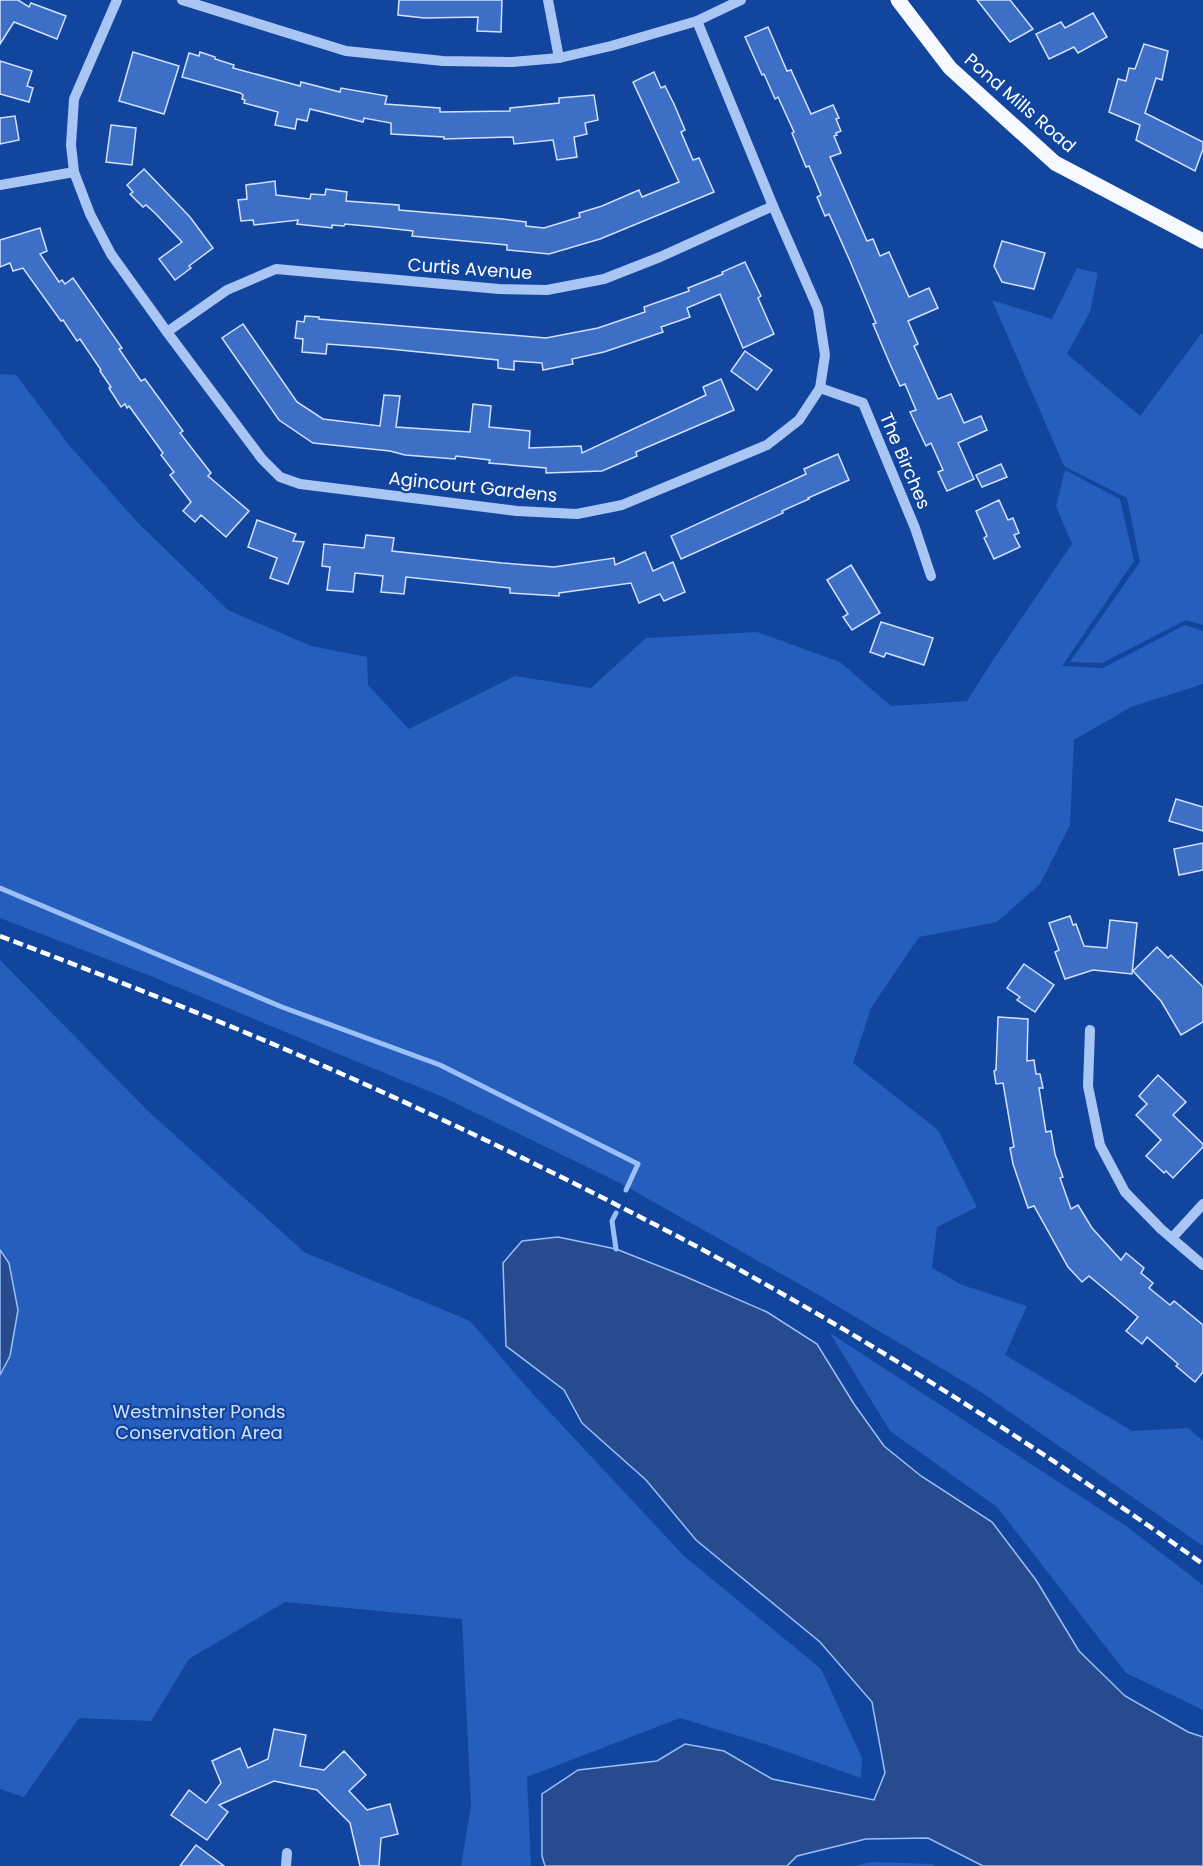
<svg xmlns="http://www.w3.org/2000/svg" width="1203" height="1866" viewBox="0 0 1203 1866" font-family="Poppins,sans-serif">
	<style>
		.green { fill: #255ebc }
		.water { fill: #264b8e; stroke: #9bbff7; stroke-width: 1.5 }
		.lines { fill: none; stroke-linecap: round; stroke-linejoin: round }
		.stream { stroke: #9bbff7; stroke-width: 5 }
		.building { fill: #3c6fc5; stroke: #d2e2fe; stroke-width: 1.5 }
		.minor { stroke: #a9c5f4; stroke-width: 10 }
		.major { stroke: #f6f9ff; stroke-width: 15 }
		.rail { stroke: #fff; stroke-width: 4.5; stroke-dasharray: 10 4.5; stroke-linecap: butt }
		.labels { text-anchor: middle; stroke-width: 4.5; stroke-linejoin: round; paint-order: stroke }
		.street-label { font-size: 18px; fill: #fff; stroke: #12459e }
		.park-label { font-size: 18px; fill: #d2e2fe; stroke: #12459e }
	</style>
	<rect width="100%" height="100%" fill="#12459e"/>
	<g class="green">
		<path d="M1077,268L1098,273L1090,312L1067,354L1140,416L1201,334H1203V625L1186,620L1102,663L1070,662L1140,562L1127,498L1064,466L992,300L1052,319Z"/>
		<path d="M0,374L16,375L69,445L138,523L228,610L311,646L367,657L368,685L409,729L515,676L591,688L646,638L757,632L840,662L891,706L967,701L991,663L1072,544L1056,506L1065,470L1120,499L1134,561L1062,666L1103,668L1185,625L1203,631V684L1131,707L1074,740L1070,825L1040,884L997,922L919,937L871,1008L853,1063L938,1130L977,1207L937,1227L932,1268L962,1285L1027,1306L1005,1355L1132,1431L1188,1428L1203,1441V1546L981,1392L817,1294L620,1183L445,1098L148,975L0,918Z"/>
		<path d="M0,960L148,1111L304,1252L470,1321L532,1393L683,1555L821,1669L862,1758L861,1778L765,1744L680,1718L527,1777L531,1866H461L471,1805L462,1619L285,1602L189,1659L151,1721L79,1718L24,1797L0,1789Z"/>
		<path d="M830,1333L1126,1526L1203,1585V1710L1126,1673L997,1507L890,1431Z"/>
		<path d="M872,1862L932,1864L935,1866H854Z"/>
	</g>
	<g class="water">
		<path d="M558,1237L616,1249L684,1276L767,1312L817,1344L854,1404L884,1446L921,1476L992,1522L1036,1580L1079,1651L1125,1696L1188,1732L1203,1737V1866H983L928,1838L866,1839L797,1856L787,1866H545L542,1856V1794L578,1770L657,1761L685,1744L724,1751L772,1779L874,1800L885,1773L872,1702L820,1642L696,1540L646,1480L582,1423L564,1390L506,1346L503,1263L522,1241Z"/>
		<path d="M0,1250L9,1263L18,1310L10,1356L0,1375Z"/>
	</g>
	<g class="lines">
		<g class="stream">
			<path d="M0,888L282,1007L440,1065L638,1164L626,1190"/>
			<path d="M616,1249L612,1221L616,1213"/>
		</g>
	</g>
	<g class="building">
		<path d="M0,0H18L29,7L31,3L66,16L57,39L14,22L0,44Z"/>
		<path d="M399,0H502L501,32L477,31L478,17L424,18L398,15Z"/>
		<path d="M977,0H1010L1033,29L1010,42Z"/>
		<path d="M1093,13L1107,37L1078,53L1074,47L1049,59L1036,34L1061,22L1065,28Z"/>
		<path d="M768,27L787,71L791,70L811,114L833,105L839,118L836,119L841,131L836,133L837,135L834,136L841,153L830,157L867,241L873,239L880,256L889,252L909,297L929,288L938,308L908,321L918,344L914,346L938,399L951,394L964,423L981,416L987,430L958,443L974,479L947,491L938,472L943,470L931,443L926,446L910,412L916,410L905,384L900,386L890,364L873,324L876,323L850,261L829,214L825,216L817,197L821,195L809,166L806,167L792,133L794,132L778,97L775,99L764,74L762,75L745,37Z"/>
		<path d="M1144,44L1168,51L1162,80L1156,78L1145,113L1203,142V149L1195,171L1136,140L1140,125L1109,112L1118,79L1126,81L1129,68L1135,69Z"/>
		<path d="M133,52L179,66L164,114L119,101Z"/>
		<path d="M200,52L215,57V59L234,65L233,68L300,86L301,82L340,92L341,88L387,96L385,104L440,108V112L510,111V108L559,103V98L594,95L598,120L585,123L587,134L574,137L577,157L557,160L553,140L514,144L513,137L444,139V137L391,134V123L364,118L363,122L310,109L307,121L297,119L295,129L275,125L278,112L244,103L245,100L242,99L243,95L240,93L182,77L189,53L199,56Z"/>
		<path d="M0,61L32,71L27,86L33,88L29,102L0,94Z"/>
		<path d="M654,72L661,88L665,86L674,104L685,130L681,132L693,160L699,158L714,192L600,239L549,254L507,250V245L412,236L413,231L377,227L345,224L344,226L332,225V228L297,224L298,220L254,225L253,220L241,221L238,200L247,199L246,185L275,181L276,195L310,199L311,194L325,195L326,189L347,192L346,201L399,205V210L503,219L526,222V226L544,228L580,217L579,213L602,206L639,190L642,197L679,182L633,82Z"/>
		<path d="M15,116L19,140L0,144V118Z"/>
		<path d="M111,125L136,128L132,165L106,162Z"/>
		<path d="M144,169L190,217L213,248L189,266L191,268L175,280L159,259L182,242L155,213L146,205L143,207L130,194L133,192L127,185Z"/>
		<path d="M40,228L47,251L40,254L59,282L62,280L65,284L73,278L122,348L119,349L141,381L145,379L183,431L180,433L211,473L208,476L249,511L226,537L201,515L195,522L183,511L191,502L170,475L174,472L161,455L163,453L129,406L127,408L125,404L121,407L109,388L111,387L100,371L101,370L80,339L77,341L63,320L61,321L23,268L13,271L10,263L0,267V240Z"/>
		<path d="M1002,241L1045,253L1034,289L1002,282L994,266Z"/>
		<path d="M745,262L761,296L758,298L774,334L743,348L720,294L687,308L690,317L661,327L663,332L604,352L572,359L573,364L543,370L542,363L514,361V370L498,368V360L380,348L327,344L326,354L302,352L303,339L295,338L297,321L304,322L305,316L319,317V319L546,338L598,328L645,312L644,307L689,291L688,288L723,274L722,272Z"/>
		<path d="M243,324L297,402L323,419L380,426L384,395L400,396L396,427L470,432L473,404L491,406L489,427L530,431L529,448L581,446L582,453L706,395L703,387L721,379L734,410L636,452L637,456L602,471L546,473V468L489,463L490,460L456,456L455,459L405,455L390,451L313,443L279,420L222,338Z"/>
		<path d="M745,351L772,370L757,390L731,371Z"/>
		<path d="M838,454L849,480L808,498L809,499L782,511L783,513L681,559L671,536L806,474L804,469Z"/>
		<path d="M1001,464L1007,477L982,487L976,475Z"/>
		<path d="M999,500L1008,520L1013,518L1019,533L1014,535L1020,547L994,559L984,538L987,536L976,511Z"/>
		<path d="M257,520L296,534L293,541L304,542L288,584L270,578L277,558L248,547Z"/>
		<path d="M366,535L394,538L392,551L502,563L554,567L614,558L615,565L645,552L653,571L673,562L685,592L664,601L660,594L639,603L631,583L559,593V596L510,593V588L406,577L404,594L381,592L383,576L355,573L353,592L327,590L330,567L322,566L324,544L364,548Z"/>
		<path d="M851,565L880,613L852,630L843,617L848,614L827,580Z"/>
		<path d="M881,622L933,638L924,665L886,653L884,657L870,652Z"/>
		<path d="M1176,799L1203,807V831L1169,821Z"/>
		<path d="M1203,843V870L1179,875L1174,849Z"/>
		<path d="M1070,916L1073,925L1076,924L1084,946L1107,948L1110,920L1137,923L1132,974L1093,970L1065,979L1055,952L1059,950L1049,923Z"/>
		<path d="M1157,947L1168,958L1171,955L1203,987V1022L1181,1035L1161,1001L1133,971Z"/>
		<path d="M1024,964L1054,985L1035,1012L1017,1000L1020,997L1007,988Z"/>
		<path d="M998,1017L1028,1019L1027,1061L1034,1060L1036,1074H1040L1043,1088H1039L1046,1132L1051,1131L1055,1154L1063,1177L1060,1178L1071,1209L1078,1205L1092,1228L1121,1260L1126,1253L1144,1268L1141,1273L1153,1283L1149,1288L1170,1305L1174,1301L1203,1325V1372L1195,1382L1176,1366L1178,1364L1147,1337L1142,1344L1126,1331L1138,1317L1089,1276L1082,1282L1068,1267L1034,1206L1028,1208L1013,1164L1010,1148L1014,1147L1003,1083L996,1084L994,1071L996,1070Z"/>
		<path d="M1158,1075L1186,1102L1173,1115L1203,1144V1147L1173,1178L1166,1171L1164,1173L1146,1156L1161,1140L1136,1115L1147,1104L1139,1096Z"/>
		<path d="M274,1729L306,1735L300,1766L324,1770L344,1751L366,1775L349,1791L367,1810L390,1804L398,1834L381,1838L379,1866H360L350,1823L317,1790L274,1781L219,1805L228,1812L207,1840L171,1815L189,1790L206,1803L221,1783L212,1761L240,1748L248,1768L268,1759Z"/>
		<path d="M196,1845L224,1866H180Z"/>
	</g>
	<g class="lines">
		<g class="minor">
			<path d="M117,0L74,99L71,145L74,172L90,214L111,254L167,332L262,459L280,477L300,484L517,511L577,514L622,505L767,445L799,420L820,388L825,355L818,309L773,206L697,21"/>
			<path d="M182,0L346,51L443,61L512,62L559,58L611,46L697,21L741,0"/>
			<path d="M548,0L559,58"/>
			<path d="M0,185L74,172"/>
			<path d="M167,332L227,290L276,269L499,289L547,290L604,279L660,257L773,206"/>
			<path d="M820,388L863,403L915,528L931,576"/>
			<path d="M1090,1030L1088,1086L1100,1145L1125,1192L1161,1229L1203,1265"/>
			<path d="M1172,1238L1203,1204"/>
			<path d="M286,1866L287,1853"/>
		</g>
		<path class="major" d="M898,0L950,68L1055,163L1203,241"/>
		<path class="rail" d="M0,936C115,980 230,1024 342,1074C455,1124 566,1178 675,1235C859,1332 1034,1444 1203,1564"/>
	</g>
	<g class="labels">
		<g class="street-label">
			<text transform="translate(1020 103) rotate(41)" y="6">Pond Mills Road</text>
			<text transform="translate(470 269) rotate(4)" y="6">Curtis Avenue</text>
			<text transform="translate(905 461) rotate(67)" y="6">The Birches</text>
			<text transform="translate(473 487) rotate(6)" y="6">Agincourt Gardens</text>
		</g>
		<g class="park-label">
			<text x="199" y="1418">Westminster Ponds<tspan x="199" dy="21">Conservation Area</tspan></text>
		</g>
	</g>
</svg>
